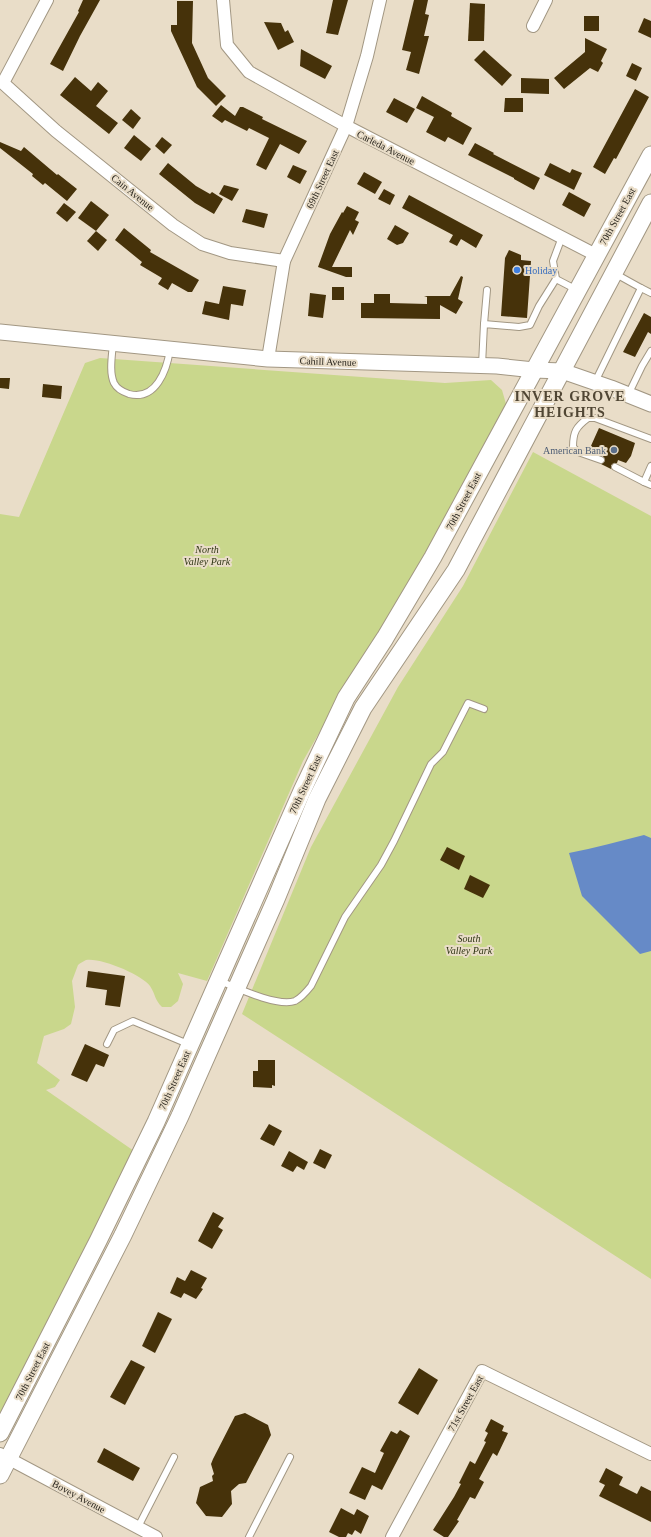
<svg xmlns="http://www.w3.org/2000/svg" width="651" height="1537" viewBox="0 0 651 1537" font-family="'Times New Roman',serif">
	<style>
		.green { fill: #c9d78c }
		.water { fill: #668ac7 }
		.building { fill: #46320a }
		.lines { fill: none; stroke-linecap: round; stroke-linejoin: round }
		.service-casing { stroke: #a29783; stroke-width: 8 }
		.minor-casing { stroke: #a29783; stroke-width: 14 }
		.tertiary-casing { stroke: #a29783; stroke-width: 17 }
		.secondary-casing { stroke: #a29783; stroke-width: 19 }
		.service { stroke: #fff; stroke-width: 6 }
		.minor { stroke: #fff; stroke-width: 12 }
		.tertiary { stroke: #fff; stroke-width: 15 }
		.secondary { stroke: #fff; stroke-width: 17 }
		.shop-dot { fill: #3f7fe0; stroke: #e9ddc8; stroke-width: 1.5 }
		.service-dot { fill: #5c6f8a; stroke: #e9ddc8; stroke-width: 1.5 }
		.labels { text-anchor: middle; stroke-width: 4; stroke-linejoin: round; paint-order: stroke }
		.street-label { font-size: 10px; fill: #2a261e; stroke: #e9ddc8 }
		.shop-label { font-size: 10px; fill: #366cbe; stroke: #e9ddc8; text-anchor: start }
		.service-label { font-size: 10px; fill: #4e5e75; stroke: #e9ddc8; text-anchor: end }
		.park-label { font-size: 10px; font-style: italic; fill: #303615; stroke: #e9ddc8 }
		.district-label { font-size: 14px; font-weight: bold; letter-spacing: 1px; fill: #504634; stroke: #e9ddc8 }
	</style>
	<rect width="100%" height="100%" fill="#e9ddc8"/>
	<g class="green">
		<path d="M100,358L445,383L491,380L502,390L506,404L413,578L335,705L303,761L207,981L178,973L183,984L178,1001L171,1007H162C154,999 156,995 150,986C143,975 100,957 86,960C84,961 80,963 78,965L72,981L75,1007L71,1024L64,1029L44,1036L37,1063L60,1080L55,1087L46,1090L134,1151L0,1414V514L19,517L85,363Z"/>
		<path d="M533,452L651,516V1279L242,1014L311,847L398,687L463,586Z"/>
	</g>
	<path class="water" d="M644,835L651,838V951L640,954L582,896L569,853C595,848 619,841 644,835Z"/>
	<g class="building">
		<path d="M83,0H100L80,36L63,71L50,64L79,12L78,11Z"/>
		<path d="M333,0H348L338,35L326,33Z"/>
		<path d="M414,0H428L425,14L429,15L424,36H429L419,74L406,70L411,52L402,50Z"/>
		<path d="M177,1H193L192,43L208,78L226,96L216,106L197,87L171,31V25H177Z"/>
		<path d="M470,3L485,4L484,41H468Z"/>
		<rect x="584" y="16" width="15" height="15"/>
		<path d="M644,18L651,21V38L638,32Z"/>
		<path d="M264,22L281,23L285,32L288,30L294,42L278,50Z"/>
		<path d="M585,38L607,49L601,61L603,63L598,72L590,68L564,89L554,78L585,52Z"/>
		<path d="M301,49L332,66L325,79L300,66Z"/>
		<path d="M484,50L512,75L502,86L474,60Z"/>
		<path d="M632,63L642,68L636,81L626,76Z"/>
		<path d="M75,77L91,91L98,82L108,91L96,106L118,123L109,134L60,95Z"/>
		<path d="M521,78L549,79V94L521,93Z"/>
		<path d="M635,89L649,97L616,159L614,158L605,174L593,167Z"/>
		<path d="M422,96L452,113L451,116L472,128L463,145L448,137L445,142L426,132L434,117L416,108Z"/>
		<path d="M394,98L415,109L407,123L386,112Z"/>
		<path d="M505,98H523V112H504Z"/>
		<path d="M221,105L235,116L240,107H243L263,117L262,119L307,141L299,154L280,144L266,170L256,165L269,138L249,128L247,131L225,120L222,123L212,116Z"/>
		<path d="M131,109L141,118L133,129L122,120Z"/>
		<path d="M134,135L151,149L141,161L124,148Z"/>
		<path d="M162,137L172,145L164,154L155,146Z"/>
		<path d="M0,142L21,151L24,147L57,175L58,174L77,189L67,201L45,183L43,185L32,176L33,174L0,148Z"/>
		<path d="M475,143L494,153L493,154L540,178L534,190L514,179V178L468,155Z"/>
		<path d="M168,163L196,186L210,194L212,192L223,199L214,214L195,203L159,174Z"/>
		<path d="M550,163L570,173L572,169L582,173L574,190L544,175Z"/>
		<path d="M293,165L307,171L300,184L287,177Z"/>
		<path d="M364,172L382,182L375,194L357,184Z"/>
		<path d="M224,185L239,189L232,201L219,194Z"/>
		<path d="M384,189L395,195L390,205L378,199Z"/>
		<path d="M569,192L591,204L584,217L562,205Z"/>
		<path d="M409,195L483,235L476,248L461,239L457,246L449,242L453,235L402,208Z"/>
		<path d="M91,201L109,215L96,231L78,218Z"/>
		<path d="M64,203L76,212L67,222L56,213Z"/>
		<path d="M347,206L359,212L355,220L359,222L353,235L350,230L332,267H352V277H346L318,267L330,234L342,212L343,213Z"/>
		<path d="M246,209L268,214L264,228L242,222Z"/>
		<path d="M395,225L409,233L403,243L397,245L387,239Z"/>
		<path d="M124,228L151,250L150,252L199,280L192,292H188L172,283L168,290L158,284L162,278L140,265L142,262L115,240Z"/>
		<path d="M96,231L107,240L98,251L87,241Z"/>
		<path d="M509,250L521,255V260L531,261L527,318L501,316L505,258Z"/>
		<path d="M461,276L463,277L458,299L463,302L456,314L440,305V319L361,318V303H374V294H390V303L427,304V297L424,296H450Z"/>
		<path d="M223,286L246,290L243,306L231,304L229,320L202,314L205,301L219,304Z"/>
		<rect x="332" y="287" width="12" height="13"/>
		<path d="M310,293L326,295L323,318L308,316Z"/>
		<path d="M644,313L651,317V334L648,332L635,357L623,352Z"/>
		<path d="M0,378H10L9,389L0,388Z"/>
		<path d="M43,384L62,386L61,399L42,397Z"/>
		<path d="M599,428L635,443L631,456L626,463L618,460L617,463L611,465V469L601,464L605,461L603,456L604,453L590,448Z"/>
		<path d="M447,847L465,856L459,870L440,860Z"/>
		<path d="M470,875L490,885L483,898L464,889Z"/>
		<path d="M88,971L125,976L120,1007L105,1005L107,990L86,987Z"/>
		<path d="M85,1044L109,1055L104,1067L96,1064L87,1082L71,1075Z"/>
		<path d="M258,1060H275V1086L272,1085V1088L253,1087V1071H258Z"/>
		<path d="M269,1124L282,1131L274,1146L260,1139Z"/>
		<path d="M320,1149L332,1155L325,1169L313,1163Z"/>
		<path d="M289,1151L308,1162L304,1170L297,1166L293,1172L281,1166Z"/>
		<path d="M213,1212L224,1218L218,1227L223,1230L212,1249L198,1241Z"/>
		<path d="M191,1270L207,1278L201,1288L203,1289L196,1299L184,1293L181,1298L170,1293L177,1277L185,1281Z"/>
		<path d="M158,1312L172,1319L155,1353L142,1346Z"/>
		<path d="M131,1360L145,1367L125,1405L110,1397Z"/>
		<path d="M419,1368L438,1380L418,1415L398,1403Z"/>
		<path d="M245,1413L268,1425L271,1435L246,1483L239,1484L231,1491L232,1504L222,1517L206,1516L196,1503L200,1487L213,1481L212,1476L214,1474L211,1464L213,1459L235,1416Z"/>
		<path d="M491,1419L504,1426L502,1431L508,1433L497,1456L493,1453L479,1479L484,1482L475,1499L470,1497L457,1520L459,1521L448,1537H444L433,1530L454,1497L461,1484L459,1483L470,1461L475,1464L486,1442L484,1441L488,1433L485,1431Z"/>
		<path d="M400,1430L410,1436L382,1490L372,1485L365,1500L349,1493L362,1467L375,1473L384,1453L380,1451L391,1431L397,1434Z"/>
		<path d="M104,1448L140,1468L133,1481L97,1462Z"/>
		<path d="M606,1468L623,1477L619,1485L637,1494L641,1486L651,1491V1522L599,1496L605,1485L599,1482Z"/>
		<path d="M341,1508L354,1515L357,1509L369,1516L361,1534L355,1530L352,1535L348,1533L346,1537H339L329,1532Z"/>
	</g>
	<g class="lines">
		<g class="service-casing">
			<g id="service">
				<path d="M556,279L553,261L562,237"/>
				<path d="M641,288L651,293"/>
				<path d="M484,324L487,290"/>
				<path d="M113,343C112,356 109,372 114,383C117,389 123,392 129,394C156,401 167,370 170,349"/>
				<path d="M482,365L484,324L519,327L530,325L539,306L556,279L577,290"/>
				<path d="M595,382L641,288L614,273"/>
				<path d="M628,395L642,366L651,351"/>
				<path d="M601,460L578,452L573,447C573,432 576,427 588,418H595L651,439"/>
				<path d="M651,466L644,482L651,485"/>
				<path d="M615,467L644,482"/>
				<path d="M220,981C237,988 277,1007 295,1001C301,998 307,991 311,986L345,917L381,865L394,841L431,764L443,752L468,703L484,709"/>
				<path d="M107,1044L114,1030L133,1021L188,1044"/>
				<path d="M138,1527L174,1457"/>
				<path d="M249,1537L290,1457"/>
			</g>
		</g>
		<g class="minor-casing">
			<g id="minor">
				<path d="M47,0L3,83L56,131L173,225L202,244L230,253L284,261"/>
				<path d="M223,0L227,45L249,72L346,126L596,255"/>
				<path d="M533,26L546,0"/>
				<path d="M268,359L284,261L346,126L367,56L380,0"/>
				<path d="M0,1454L156,1537"/>
				<path d="M392,1537L482,1371L651,1454"/>
			</g>
		</g>
		<g class="tertiary-casing">
			<path id="tertiary" d="M0,332L268,359L497,366L534,370L562,371L611,388L651,404"/>
		</g>
		<g class="secondary-casing">
			<g id="secondary">
				<path d="M0,1433L98,1241L156,1122L302,791L346,698L385,638L433,557L651,155"/>
				<path d="M0,1475L123,1235L180,1116L276,899L317,799L363,708L456,570L651,203"/>
			</g>
		</g>
		<use href="#service" class="service"/>
		<use href="#minor" class="minor"/>
		<use href="#tertiary" class="tertiary"/>
		<use href="#secondary" class="secondary"/>
	</g>
	<circle class="shop-dot" cx="517" cy="270" r="4"/>
	<circle class="service-dot" cx="614" cy="450" r="4"/>
	<g class="labels">
		<g class="street-label">
			<text transform="translate(386 147) rotate(27)" y="4">Carleda Avenue</text>
			<text transform="translate(322 179) rotate(-65)" y="4">69th Street East</text>
			<text transform="translate(133 192) rotate(39)" y="4">Cain Avenue</text>
			<text transform="translate(617 216) rotate(-61)" y="4">70th Street East</text>
			<text transform="translate(328 361) rotate(2)" y="4">Cahill Avenue</text>
			<text transform="translate(463 501) rotate(-62)" y="4">70th Street East</text>
			<text transform="translate(305 784) rotate(-65)" y="4">70th Street East</text>
			<text transform="translate(174 1080) rotate(-66)" y="4">70th Street East</text>
			<text transform="translate(32 1371) rotate(-63)" y="4">70th Street East</text>
			<text transform="translate(465 1403) rotate(-61)" y="4">71st Street East</text>
			<text transform="translate(79 1496) rotate(28)" y="4">Bovey Avenue</text>
		</g>
		<g class="shop-label">
			<text x="525" y="274">Holiday</text>
		</g>
		<g class="service-label">
			<text x="606" y="454">American Bank</text>
		</g>
		<g class="park-label">
			<text x="207" y="553">North<tspan x="207" dy="12">Valley Park</tspan></text>
			<text x="469" y="942">South<tspan x="469" dy="12">Valley Park</tspan></text>
		</g>
		<g class="district-label">
			<text x="570" y="401">INVER GROVE<tspan x="570" dy="16">HEIGHTS</tspan></text>
		</g>
	</g>
</svg>
